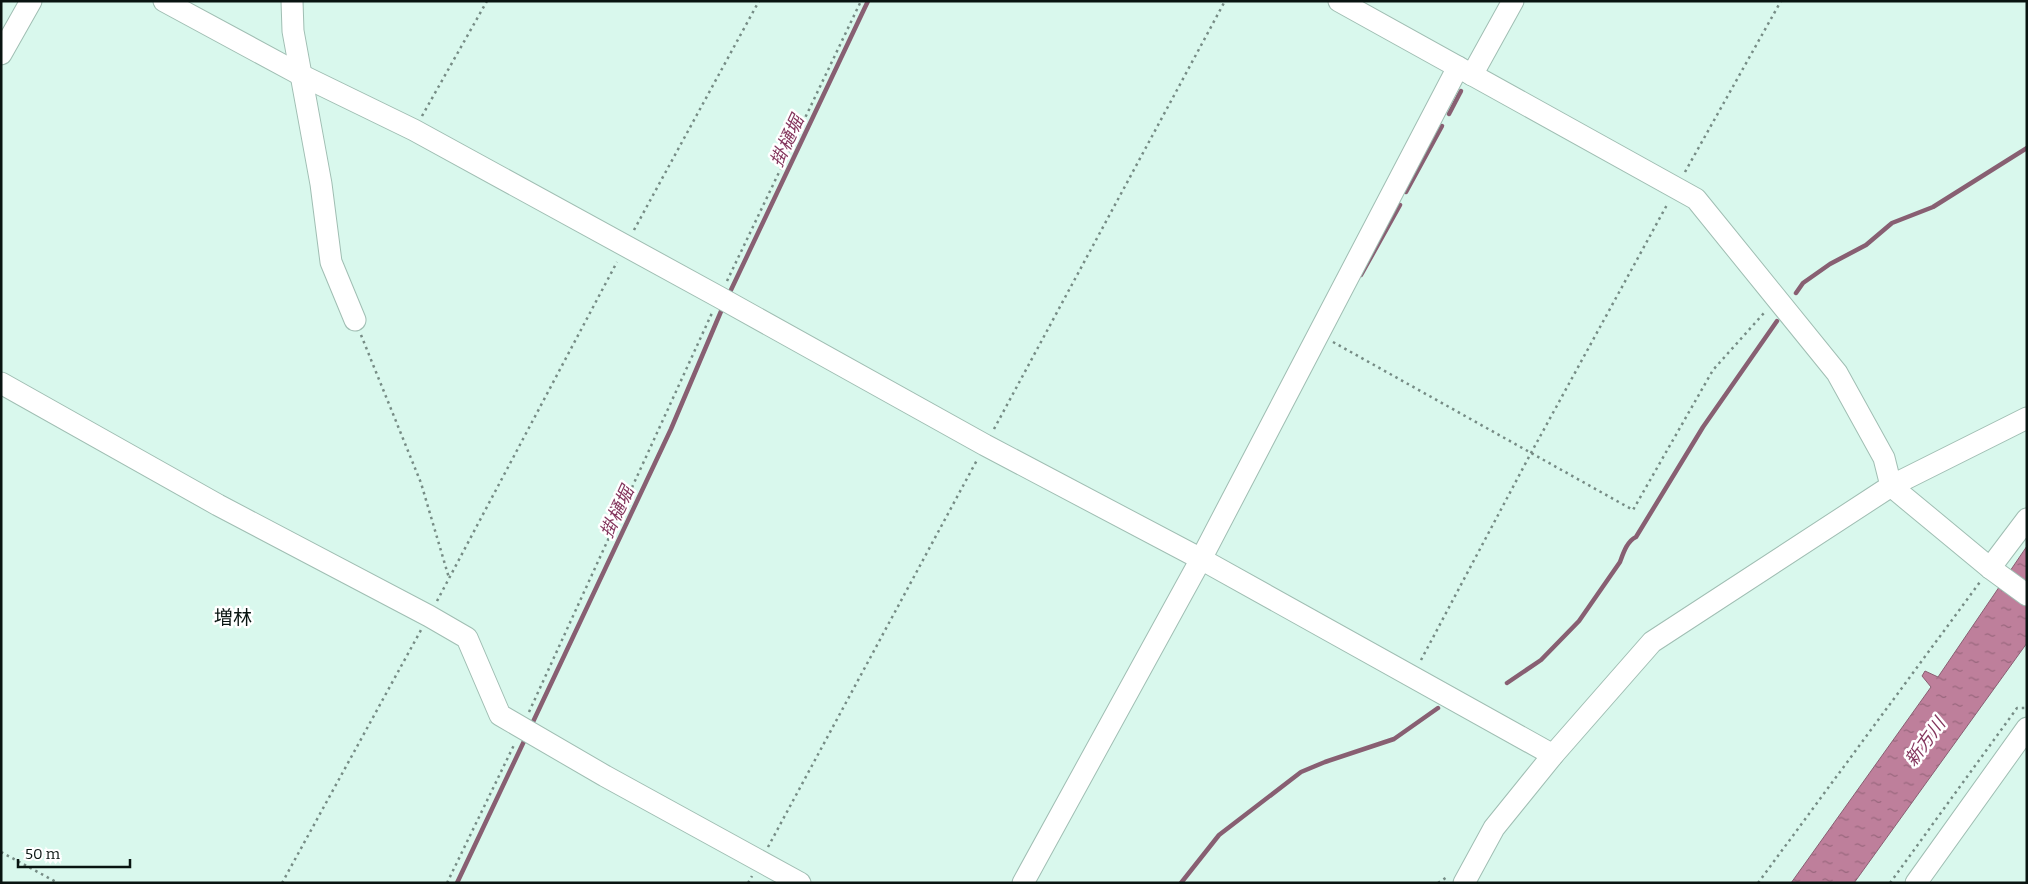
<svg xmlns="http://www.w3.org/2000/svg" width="2028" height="884" viewBox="0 0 2028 884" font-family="Bitter,'Noto Sans JP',serif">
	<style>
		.water { fill: url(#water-ripples); stroke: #885f72 }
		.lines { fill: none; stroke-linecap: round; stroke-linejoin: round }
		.stream { stroke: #885f72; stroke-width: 4.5 }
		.minor-casing { stroke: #a0beb3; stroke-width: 23 }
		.path { stroke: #768c85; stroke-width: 2.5; stroke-dasharray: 2.5 4; stroke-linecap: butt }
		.minor { stroke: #fff; stroke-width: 21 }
		.labels { text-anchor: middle; stroke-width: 5; stroke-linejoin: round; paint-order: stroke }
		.water-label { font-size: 18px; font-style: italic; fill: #84365d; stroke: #fff }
		.quarter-label { font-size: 19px; fill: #091411; stroke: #fff }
	</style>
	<defs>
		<pattern id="water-ripples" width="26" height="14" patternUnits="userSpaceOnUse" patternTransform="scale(1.25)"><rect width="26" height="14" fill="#be7f9b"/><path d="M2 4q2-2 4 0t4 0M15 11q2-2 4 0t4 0" fill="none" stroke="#99677d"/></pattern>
	</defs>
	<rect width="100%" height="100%" fill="#d9f8ed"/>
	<path class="water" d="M2027,546V643L1854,883H1791L1931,687L1922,676L1925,671L1938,677Z"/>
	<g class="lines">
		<g class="stream">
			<path d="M1449,114L1461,91"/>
			<path d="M1406,192L1442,126"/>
			<path d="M1361,275L1400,205"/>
			<path d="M730,292L868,1"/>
			<path d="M1796,293L1803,283L1830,264L1866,245L1892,223L1933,207L2027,148"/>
			<path d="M1507,683L1541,660L1579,621L1620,562C1623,554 1627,541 1636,537L1703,427L1777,321"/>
			<path d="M532,724L671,429L722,309"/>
			<path d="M457,883L526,737"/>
			<path d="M1181,883L1219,835L1301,772L1325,762L1394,739L1438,708"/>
		</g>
		<g class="minor-casing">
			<g id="minor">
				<path d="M164,1L301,75L414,130L719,297L985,445L1201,559L1553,755"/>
				<path d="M292,1L293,31L321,184L331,262L355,320"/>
				<path d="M1339,1L1696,199L1837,373L1884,458L1891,486L1990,568L2027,595"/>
				<path d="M1,54L31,1"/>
				<path d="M1472,75L1513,1"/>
				<path d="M1,383L218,505L429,616L467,638L500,715L605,776L800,883"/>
				<path d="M1990,568L2027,519"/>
				<path d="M1023,883L1201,559L1458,67"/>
				<path d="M1464,883L1494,828L1553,755L1652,642L1891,486L2027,418"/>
				<path d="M1916,883L2027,728"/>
			</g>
		</g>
		<g class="path">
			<path d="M422,116L487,1"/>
			<path d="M1685,172L1781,1"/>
			<path d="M634,230L759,1"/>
			<path d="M727,281L861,1"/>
			<path d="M361,335L421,483L449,578"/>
			<path d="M1333,342L1633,510L1713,370L1764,313"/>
			<path d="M994,429L1225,1"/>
			<path d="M437,601L617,262"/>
			<path d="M1421,660L1531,453L1668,203"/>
			<path d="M529,712L712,313"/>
			<path d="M768,847L977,460"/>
			<path d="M1,852L58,883"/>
			<path d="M282,883L421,630"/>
			<path d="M447,883L514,745"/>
			<path d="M748,883L752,876"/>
			<path d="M1438,883L1447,877"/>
			<path d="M1758,883L1980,582"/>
			<path d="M1890,883L2017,708H2027"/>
		</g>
		<use href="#minor" class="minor"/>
	</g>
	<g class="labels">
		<g class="water-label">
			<text transform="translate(787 141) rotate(-65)" y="6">掛樋堀</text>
			<text transform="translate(617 512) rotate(-65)" y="6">掛樋堀</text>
			<text transform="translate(1925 742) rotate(-54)" y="6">新方川</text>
		</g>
		<g class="quarter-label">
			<text x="233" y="624">増林</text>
		</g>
	</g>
	<rect width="2028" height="884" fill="none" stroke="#091411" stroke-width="5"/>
	<path d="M18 859v8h112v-8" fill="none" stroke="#091411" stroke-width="2.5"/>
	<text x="25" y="859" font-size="15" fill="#091411" stroke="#ffffff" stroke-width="4" paint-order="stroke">50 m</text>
</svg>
